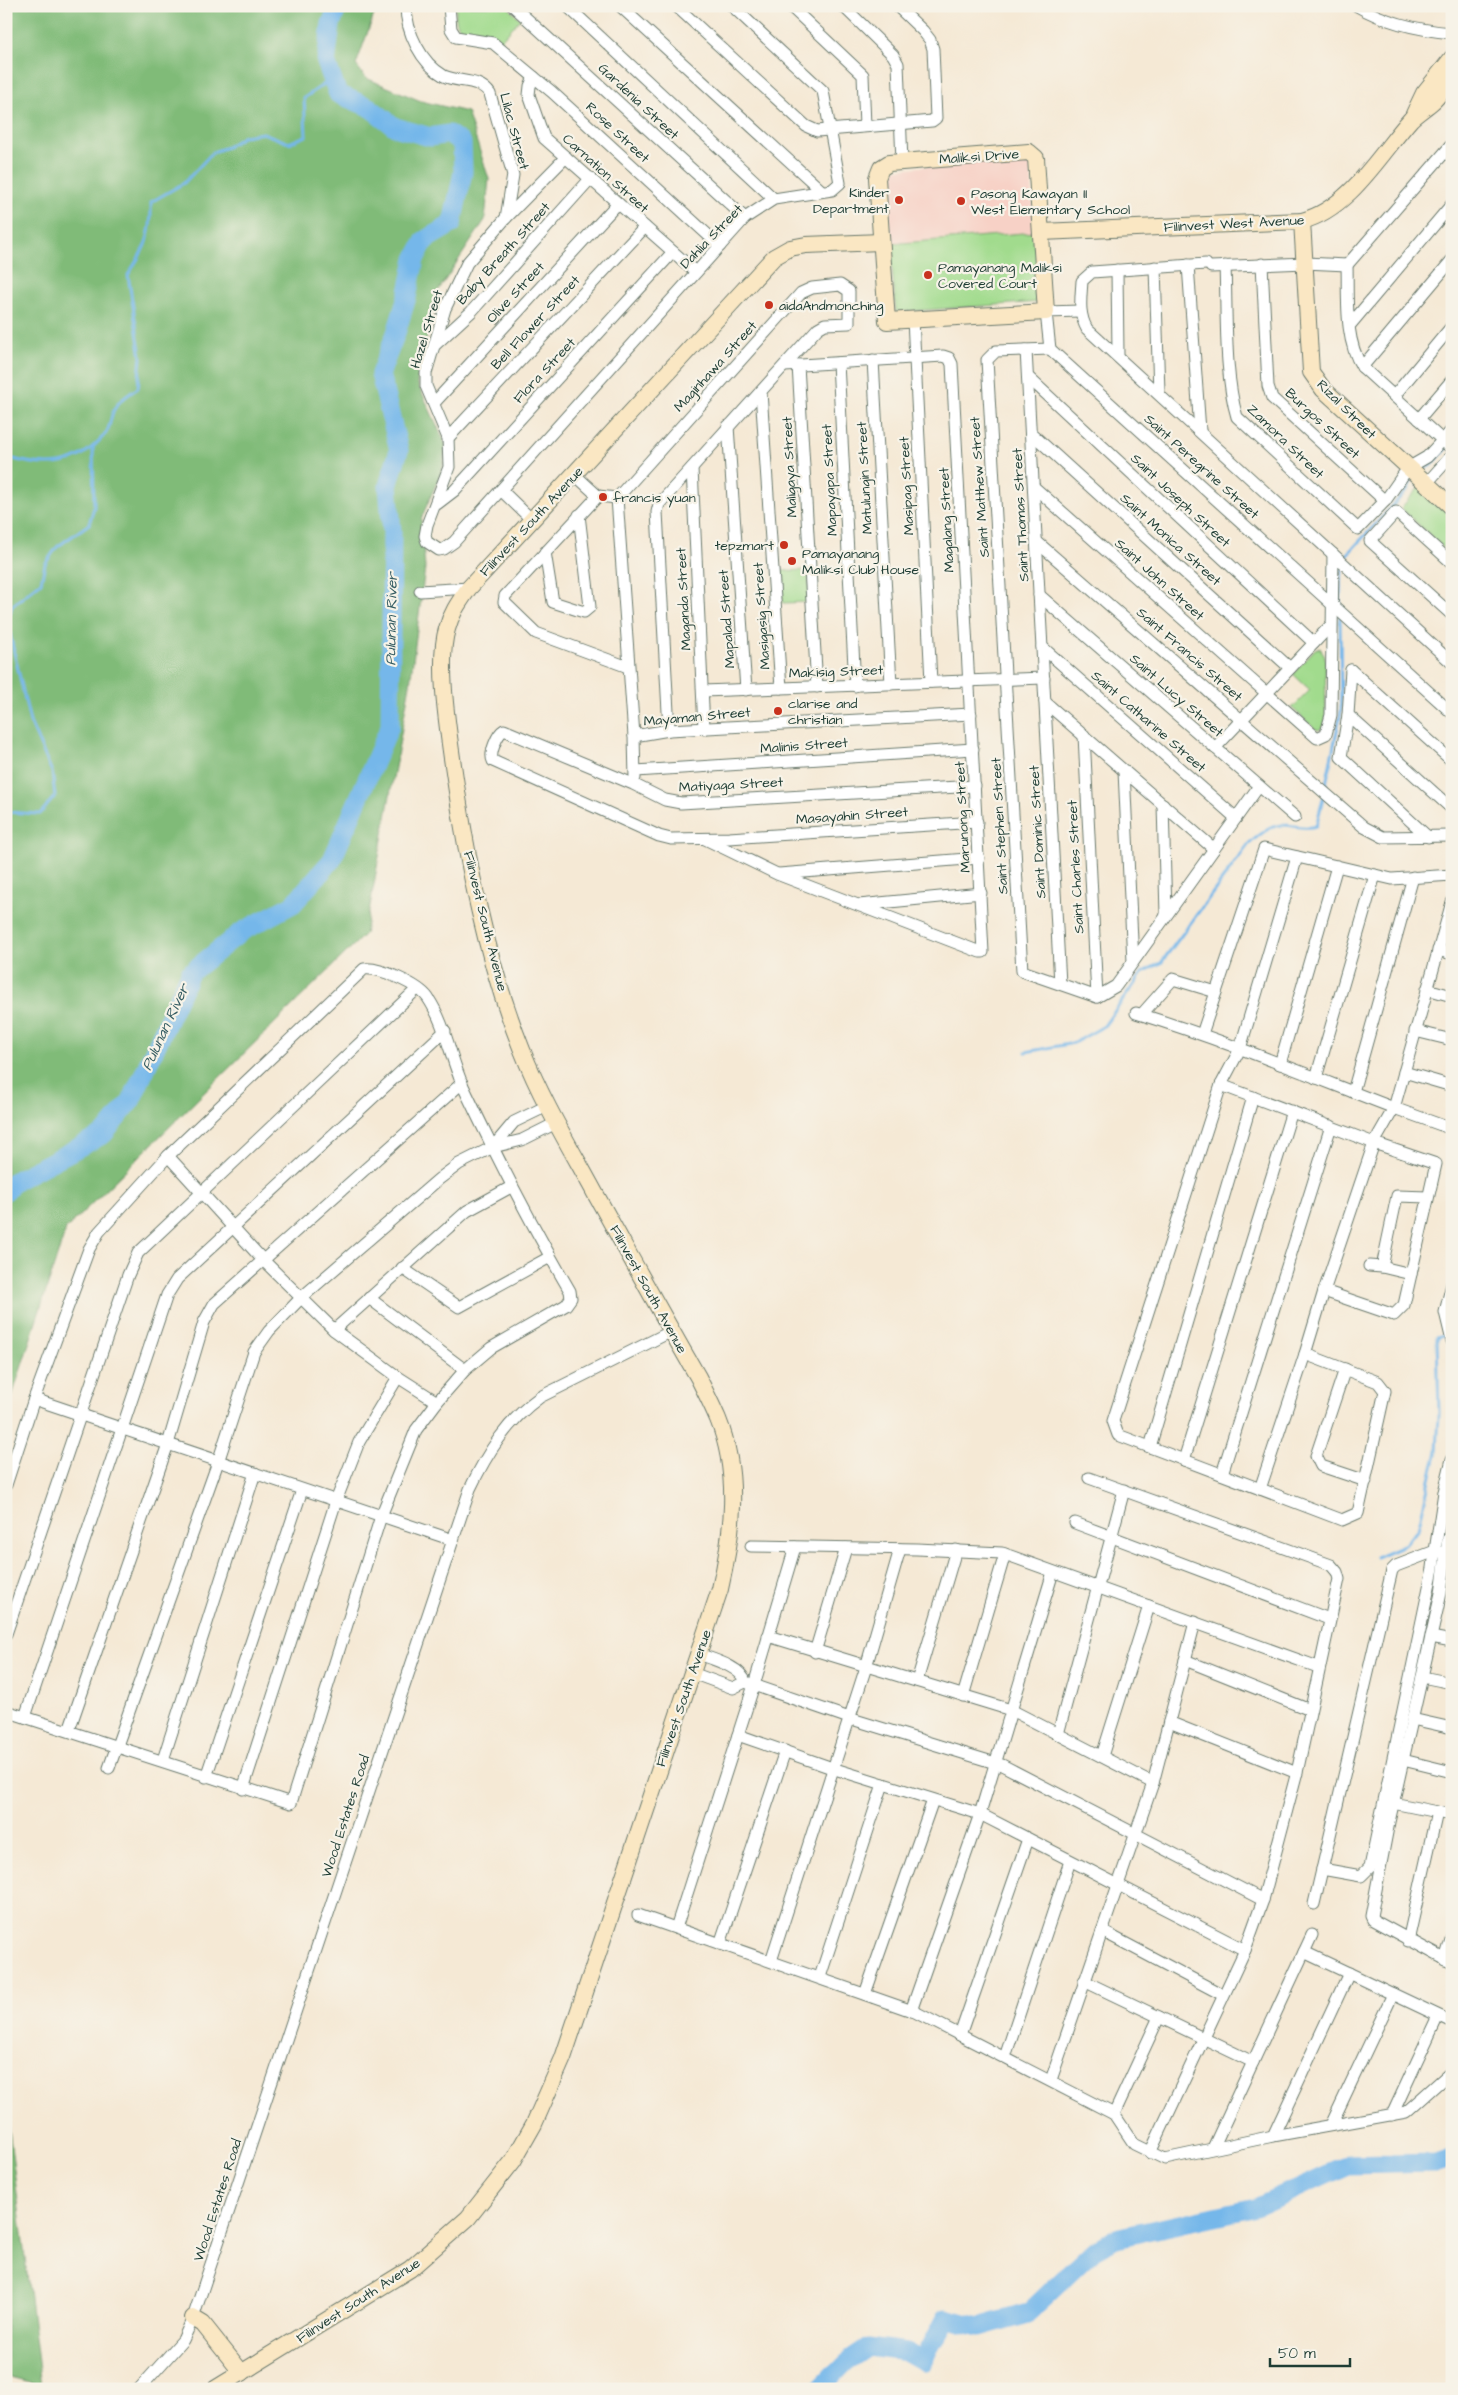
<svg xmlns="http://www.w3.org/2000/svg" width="1458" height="2395" viewBox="0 0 1458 2395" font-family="'Architects Daughter',sans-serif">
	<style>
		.built { fill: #f7d1c6 }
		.green { fill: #a1db8d; stroke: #608c60 }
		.forest { fill: #80bb78; stroke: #507c56 }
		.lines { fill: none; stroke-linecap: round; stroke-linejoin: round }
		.stream { stroke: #75b7ea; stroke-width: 3 }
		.river { stroke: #75b7ea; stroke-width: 19 }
		.street-casing { stroke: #6a796c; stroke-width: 13 }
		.secondary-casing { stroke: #6a796c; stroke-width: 18 }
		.street { stroke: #fff; stroke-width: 11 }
		.secondary { stroke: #fae7c3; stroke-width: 16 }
		.poi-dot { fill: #c8321e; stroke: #f7f3e8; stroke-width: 2 }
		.labels { text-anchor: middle; stroke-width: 4.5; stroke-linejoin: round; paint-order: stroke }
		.street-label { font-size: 14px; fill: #1f3d34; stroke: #f7f3e8 }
		.poi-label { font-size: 14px; fill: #1f3d34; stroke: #f7f3e8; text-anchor: start }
		.water-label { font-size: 15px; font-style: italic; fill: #345c62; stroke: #f7f3e8 }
	</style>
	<rect width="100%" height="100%" fill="#f7f3e8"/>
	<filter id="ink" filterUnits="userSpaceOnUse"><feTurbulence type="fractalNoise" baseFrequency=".02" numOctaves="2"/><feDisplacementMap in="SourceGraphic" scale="10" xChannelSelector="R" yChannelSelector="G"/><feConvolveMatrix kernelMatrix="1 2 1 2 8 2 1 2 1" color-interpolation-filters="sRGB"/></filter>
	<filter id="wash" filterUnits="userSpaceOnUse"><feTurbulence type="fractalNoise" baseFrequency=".0096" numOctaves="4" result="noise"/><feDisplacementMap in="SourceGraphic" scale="20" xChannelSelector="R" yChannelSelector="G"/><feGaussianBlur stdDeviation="1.12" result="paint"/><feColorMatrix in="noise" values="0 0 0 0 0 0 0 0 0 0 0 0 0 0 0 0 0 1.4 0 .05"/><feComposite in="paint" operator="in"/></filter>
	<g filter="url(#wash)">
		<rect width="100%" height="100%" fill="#f5e9d5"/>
		<path class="built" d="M1030,157L1035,232L890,244L886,170Z"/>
		<g class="green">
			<path d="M456,6H507L520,19L501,40C488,37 462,37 457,23C455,18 456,11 456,6Z"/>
			<path d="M1035,232L1040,302L896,312L890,244Z"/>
			<path d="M1421,485L1452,514V556L1401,508Z"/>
			<path d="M808,570L810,602L783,603L781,571Z"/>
			<path d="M1320,648L1325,657L1326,718L1324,726L1319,730L1315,729L1292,708L1310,690L1293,674L1315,649Z"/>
		</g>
		<g class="forest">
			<path d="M6,6H377L356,65L366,78L421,101L467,112L489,179L485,220L436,294L417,382L446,445L442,470L421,519L425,568L410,684L365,934L66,1229L6,1415V1085L8,1080L6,1078Z"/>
			<path d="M6,2105L41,2386L6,2377Z"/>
		</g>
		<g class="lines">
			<g class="stream">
				<path d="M6,457C47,469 77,469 106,433C111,426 110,415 115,408C119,400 131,393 138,388L141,357L128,275C146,247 152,236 151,202L184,183L213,152L227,147L244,136L263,133L289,143L306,136L304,98L333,78"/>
				<path d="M1420,470L1432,465L1447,447"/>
				<path d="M1344,561L1345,557L1408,489L1412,478"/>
				<path d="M1340,608L1342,567"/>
				<path d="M1325,789L1341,711L1340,616"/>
				<path d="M6,812L40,814L55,796L52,772L30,722L7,621L12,606L41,582L45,564L57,547L89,524L94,507L93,447"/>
				<path d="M1026,1052L1074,1043L1104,1026L1143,972L1161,963L1248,845C1257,837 1269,825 1283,825C1295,825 1304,830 1316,826L1324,795"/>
				<path d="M1376,1557L1406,1544L1418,1529L1437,1451L1439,1414L1437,1337L1447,1334"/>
			</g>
			<g class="river">
				<path d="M6,1191L13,1182L104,1134L131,1101L190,973L241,932L293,904L332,860L390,726L392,532L388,486L399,450L380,374L396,333L407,297L415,259L425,240L452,224L463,172L462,143L449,134L430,137L395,127L369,107L338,94L326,62L331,24L338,6"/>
				<path d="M820,2389L846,2362L868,2347L907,2352L923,2361L946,2318L979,2327L1028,2313L1094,2250L1116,2238L1256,2207L1348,2165L1435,2163L1452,2157"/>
			</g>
		</g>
	</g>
	<g filter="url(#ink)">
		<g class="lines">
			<g class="street-casing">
				<g id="street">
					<path d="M406,6C406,32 421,63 444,76C459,83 480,78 490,94L513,175L506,218"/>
					<path d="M449,6L451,29L456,37L493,43L552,92L720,246"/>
					<path d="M513,6L745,218"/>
					<path d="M567,6L774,199"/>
					<path d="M620,6L822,191"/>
					<path d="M676,6L806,126L817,131L932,121L936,118L933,49L930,40L923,31L897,6"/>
					<path d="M790,6L863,75L865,126"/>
					<path d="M843,6L893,55L898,64L902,162"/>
					<path d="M1357,6C1386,23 1418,30 1452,33"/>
					<path d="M534,77L530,86L529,95L544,138L696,272"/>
					<path d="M566,157L505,219L467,263L445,309L426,373V386L448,438L449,467L427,525L425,536L427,542L439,550L444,549L454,542L745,218L774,199L832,190L840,183L823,91L732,6"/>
					<path d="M1206,264L1092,272L1082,281C1081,298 1078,313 1087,329L1452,663"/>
					<path d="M1262,264L1268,386L1272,398L1385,501"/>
					<path d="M1188,265L1200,431"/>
					<path d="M1347,265C1348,297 1344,339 1362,367L1452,449"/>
					<path d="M1347,265L1452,144"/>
					<path d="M1225,266C1227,312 1224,374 1237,417L1358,529L1385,501L1408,468L1427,457L1452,430"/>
					<path d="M1155,267L1159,393"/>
					<path d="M1211,267L1305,263L1347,265"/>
					<path d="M1117,270L1118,355"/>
					<path d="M913,319L931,682"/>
					<path d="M1350,325L1452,204"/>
					<path d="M435,345L471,312L591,178"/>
					<path d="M1050,349L996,351L987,360L1022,971L1097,997L1116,986L1259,786"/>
					<path d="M1050,349L1452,713"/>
					<path d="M1050,349L1046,312L1080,311"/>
					<path d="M1026,350L1060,984"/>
					<path d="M873,360L891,684"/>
					<path d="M838,363L855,686"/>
					<path d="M798,365L817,687"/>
					<path d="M1362,367L1452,260"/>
					<path d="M1029,378L1314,643"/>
					<path d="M761,392L781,688"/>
					<path d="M1394,396L1452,326"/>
					<path d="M434,403L618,203"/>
					<path d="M1419,419L1452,380"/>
					<path d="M728,426L746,690"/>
					<path d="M1031,433L1290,668"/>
					<path d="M448,438L645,227"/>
					<path d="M692,468L704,729"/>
					<path d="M574,474L598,496L617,498"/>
					<path d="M1426,484L1452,455"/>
					<path d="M1034,487L1317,738L1326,734L1331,715L1333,554"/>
					<path d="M501,490L533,521"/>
					<path d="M598,496L505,596L504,602L536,633L628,667"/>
					<path d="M617,498L801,293L812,288L840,285L849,291V323L825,324L818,328L659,504L657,512L669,730"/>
					<path d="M617,498L634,736L635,778"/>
					<path d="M437,504L454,491L673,252"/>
					<path d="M1037,542L1364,827L1383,837L1452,836"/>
					<path d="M545,552L553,602L584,612L590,607L579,515"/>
					<path d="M1452,563L1396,512L1370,541L1452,615"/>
					<path d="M420,591L469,588"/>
					<path d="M1039,595L1295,817"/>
					<path d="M1042,647L1236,818"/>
					<path d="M1351,670L1348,715L1341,757L1428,837"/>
					<path d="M1351,670L1452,761"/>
					<path d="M703,691L1044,678"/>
					<path d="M1045,702L1214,849"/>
					<path d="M1348,715L1452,809"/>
					<path d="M1084,735L1097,997"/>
					<path d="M634,736L669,730L971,714"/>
					<path d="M1215,748L1331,625"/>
					<path d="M636,771L973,749"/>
					<path d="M1124,771L1133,962"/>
					<path d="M975,786L681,803L665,800L633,784L504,730C497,734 489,754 493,761L659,836L671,839L729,838L977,822"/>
					<path d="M1163,804L1166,915"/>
					<path d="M705,839L777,874L980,952H983L952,364L949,358L943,356L785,366"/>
					<path d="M779,874L979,858"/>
					<path d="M1452,902L1394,1108L1452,1129"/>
					<path d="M859,905L981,893"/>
					<path d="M1438,950L1452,954"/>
					<path d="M1427,989L1452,996"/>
					<path d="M1136,1013C1224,1040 1308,1075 1394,1108L1374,1143L1436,1164L1404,1305L1394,1315L1324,1291L1374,1143L1221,1085L1240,1049L1297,857"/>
					<path d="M1142,1014L1173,979L1216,992"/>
					<path d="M1415,1031L1452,1040"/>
					<path d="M1202,1034L1264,849L1392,879L1452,875"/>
					<path d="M1280,1064L1337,866"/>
					<path d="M1404,1072L1452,1086"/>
					<path d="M1316,1078L1375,875"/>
					<path d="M1221,1085L1113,1421L1118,1435L1342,1520L1358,1513L1385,1391L1378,1382L1305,1354L1324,1291"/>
					<path d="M1353,1092L1413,877"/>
					<path d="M493,1147L514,1122L547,1106"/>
					<path d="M168,1156L262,1259L334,1330L398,1377L437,1402"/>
					<path d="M1369,1266L1382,1267L1397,1196L1428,1197"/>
					<path d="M1382,1267L1411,1274"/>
					<path d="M402,1268L459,1307L550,1257"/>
					<path d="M1452,1284L1445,1312L1452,1341"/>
					<path d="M369,1298L465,1370"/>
					<path d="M334,1330L467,1211L511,1187"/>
					<path d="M1345,1369L1316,1456L1321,1466L1366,1481"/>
					<path d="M34,1399L453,1540"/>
					<path d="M1150,1447L1253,1097"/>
					<path d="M1452,1459L1444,1492L1452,1494"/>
					<path d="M1184,1460L1292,1111"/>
					<path d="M1222,1474L1331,1126"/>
					<path d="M1089,1478L1331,1565L1337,1572L1339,1579L1298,1768L1263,1900L1245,1950L1150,2153"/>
					<path d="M6,1485L34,1399L89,1249L99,1232L168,1156L364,969C380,967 419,985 428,998C446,1025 450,1057 463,1086C496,1156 531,1224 570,1291L571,1298L566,1305L491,1348L465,1370L437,1402L416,1430L381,1516L291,1803L6,1711"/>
					<path d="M1260,1489L1305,1354"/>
					<path d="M1075,1523L1329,1619"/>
					<path d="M1448,1539L1441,1593L1389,1822L1371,1916L1373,1920L1452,1963"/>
					<path d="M751,1546L917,1549L1002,1553L1318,1667"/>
					<path d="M6,1634L128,1275L138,1253L417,989"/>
					<path d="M768,1636L1011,1710L1153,1783"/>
					<path d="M1431,1637L1452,1641"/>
					<path d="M815,1652L846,1548"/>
					<path d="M1185,1660L1310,1710"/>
					<path d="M692,1673L733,1688L745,1682C742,1667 712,1659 698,1654"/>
					<path d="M1422,1677L1452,1683"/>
					<path d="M917,1681L956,1550"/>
					<path d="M745,1682L855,1720L1002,1765L1263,1900"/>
					<path d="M963,1696L1005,1554"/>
					<path d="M25,1717L167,1295L177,1279L445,1031"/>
					<path d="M1412,1719L1452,1728"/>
					<path d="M1169,1722L1297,1773"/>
					<path d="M69,1730L168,1444L204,1322L214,1304L462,1083"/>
					<path d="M1058,1734L1124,1490"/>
					<path d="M738,1735L835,1769L980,1814L1245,1950"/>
					<path d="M1102,1756L1149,1606"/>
					<path d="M163,1760L255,1473"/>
					<path d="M1403,1760L1452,1772"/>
					<path d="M109,1768L218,1462L254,1352L269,1331L301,1298L439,1179L459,1164L493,1147L522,1140L556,1123"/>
					<path d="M206,1777L302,1490"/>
					<path d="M243,1789L336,1501L359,1442L398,1377"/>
					<path d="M1393,1803L1437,1812"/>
					<path d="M1322,1869L1361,1876L1370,1867L1433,1568L1435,1551L1440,1552"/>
					<path d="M1314,1904L1392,1570L1396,1566L1435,1551L1444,1492"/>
					<path d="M638,1915L915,2012L1114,2114L1134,2144L1165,2159L1273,2136L1406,2112L1452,2071"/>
					<path d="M676,1928L754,1685L795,1547"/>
					<path d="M1102,1931L1223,1995"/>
					<path d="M1408,1941L1437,1812L1452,1815"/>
					<path d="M720,1944L785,1751"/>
					<path d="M1304,1952L1452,2022"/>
					<path d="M1445,1960L1452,1936"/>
					<path d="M771,1961L866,1667L900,1549"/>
					<path d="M820,1977L883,1784"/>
					<path d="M1084,1981L1253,2062"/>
					<path d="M865,1994L933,1800"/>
					<path d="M911,2011L980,1814L1053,1572"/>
					<path d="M960,2035L1028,1839"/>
					<path d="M1005,2057L1070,1861"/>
					<path d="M1051,2080L1153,1783L1195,1622"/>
					<path d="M1114,2114L1159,2017"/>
					<path d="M1392,2115L1438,2016"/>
					<path d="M1331,2125L1393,1994"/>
					<path d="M1273,2136L1349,1973"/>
					<path d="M1213,2148L1312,1935"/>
					<path d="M139,2389L183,2340L193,2318L470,1489C487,1453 507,1421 540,1397L672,1331"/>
				</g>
			</g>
			<g class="secondary-casing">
				<g id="secondary">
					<path d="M1414,114L1424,93L1452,58"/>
					<path d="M1029,152L1036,158L1046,312L887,321L877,178L881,168L889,163Z"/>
					<path d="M1302,221L1311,372L1323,389L1452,507"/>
					<path d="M1041,232L1302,221C1349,209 1380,154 1411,119C1417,113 1425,108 1432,102C1439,96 1445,86 1452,79"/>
					<path d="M193,2318L203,2324L242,2373"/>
					<path d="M215,2389L410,2269L468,2218L513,2161L534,2124L563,2058L720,1589C733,1532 740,1474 718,1419C712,1405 705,1391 698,1377C663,1317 630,1256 596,1195C570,1147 542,1101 522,1050C486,960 467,861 453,765C448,730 437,661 447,629C451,613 460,601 469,588L774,257L790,248L806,245L881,242"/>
				</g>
			</g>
			<use href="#street" class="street"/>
			<use href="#secondary" class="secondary"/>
		</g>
	</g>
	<g class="poi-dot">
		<circle cx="899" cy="200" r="5"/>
		<circle cx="961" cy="201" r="5"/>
		<circle cx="928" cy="275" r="5"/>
		<circle cx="769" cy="305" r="5"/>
		<circle cx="603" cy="497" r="5"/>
		<circle cx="784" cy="545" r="5"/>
		<circle cx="792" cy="561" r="5"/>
		<circle cx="778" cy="711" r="5"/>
	</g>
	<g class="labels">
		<g class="street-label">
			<text transform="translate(639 101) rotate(43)" y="5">Gardenia Street</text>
			<text transform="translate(515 131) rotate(75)" y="5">Lilac Street</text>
			<text transform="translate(618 132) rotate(43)" y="5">Rose Street</text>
			<text transform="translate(979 156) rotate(-4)" y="5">Maliksi Drive</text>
			<text transform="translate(606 173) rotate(42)" y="5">Carnation Street</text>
			<text transform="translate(1234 223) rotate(-3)" y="5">Filinvest West Avenue</text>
			<text transform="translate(711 236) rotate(-46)" y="5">Dahlia Street</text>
			<text transform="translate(503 253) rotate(-48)" y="5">Baby Breath Street</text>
			<text transform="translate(515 292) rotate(-47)" y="5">Olive Street</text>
			<text transform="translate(535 322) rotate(-47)" y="5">Bell Flower Street</text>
			<text transform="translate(426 329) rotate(-73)" y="5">Hazel Street</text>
			<text transform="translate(715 366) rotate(-48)" y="5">Maginhawa Street</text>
			<text transform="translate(544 370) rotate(-47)" y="5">Flora Street</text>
			<text transform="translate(1347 409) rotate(45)" y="5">Rizal Street</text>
			<text transform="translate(1323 423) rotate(43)" y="5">Burgos Street</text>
			<text transform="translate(1286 441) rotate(44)" y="5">Zamora Street</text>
			<text transform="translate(1202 466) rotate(42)" y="5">Saint Peregrine Street</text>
			<text transform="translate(789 467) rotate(-93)" y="5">Maligaya Street</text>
			<text transform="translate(864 478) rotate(-93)" y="5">Matulungin Street</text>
			<text transform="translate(829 480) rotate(-93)" y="5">Mapayapa Street</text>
			<text transform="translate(906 486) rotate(-93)" y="5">Masipag Street</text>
			<text transform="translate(979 487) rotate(-94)" y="5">Saint Matthew Street</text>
			<text transform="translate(1181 500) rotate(43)" y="5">Saint Joseph Street</text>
			<text transform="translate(1020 515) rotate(-93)" y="5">Saint Thomas Street</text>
			<text transform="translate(946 520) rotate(-93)" y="5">Magalang Street</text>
			<text transform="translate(531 521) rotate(-47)" y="5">Filinvest South Avenue</text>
			<text transform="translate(1171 539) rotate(42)" y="5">Saint Monica Street</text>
			<text transform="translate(1160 579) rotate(42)" y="5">Saint John Street</text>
			<text transform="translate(683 599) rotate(-93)" y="5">Maganda Street</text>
			<text transform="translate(761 616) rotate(-94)" y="5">Masigasig Street</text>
			<text transform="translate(726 619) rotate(-94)" y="5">Mapalad Street</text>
			<text transform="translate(1190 654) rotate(41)" y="5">Saint Francis Street</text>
			<text transform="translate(836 671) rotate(-2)" y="5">Makisig Street</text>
			<text transform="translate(1177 695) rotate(41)" y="5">Saint Lucy Street</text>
			<text transform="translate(697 716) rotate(-5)" y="5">Mayaman Street</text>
			<text transform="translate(1149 721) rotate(41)" y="5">Saint Catharine Street</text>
			<text transform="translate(804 745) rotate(-4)" y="5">Malinis Street</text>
			<text transform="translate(731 784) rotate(-3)" y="5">Matiyaga Street</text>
			<text transform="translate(852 815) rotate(-4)" y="5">Masayahin Street</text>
			<text transform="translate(962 817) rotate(-93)" y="5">Marunong Street</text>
			<text transform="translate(999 826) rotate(-93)" y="5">Saint Stephen Street</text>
			<text transform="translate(1037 832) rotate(-93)" y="5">Saint Dominic Street</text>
			<text transform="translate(1075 867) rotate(-93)" y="5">Saint Charles Street</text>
			<text transform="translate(486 921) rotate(76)" y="5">Filinvest South Avenue</text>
			<text transform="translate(649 1289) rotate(61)" y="5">Filinvest South Avenue</text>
			<text transform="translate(683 1698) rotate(-71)" y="5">Filinvest South Avenue</text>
			<text transform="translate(345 1816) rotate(-72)" y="5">Wood Estates Road</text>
			<text transform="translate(217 2200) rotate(-72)" y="5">Wood Estates Road</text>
			<text transform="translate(358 2300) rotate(-33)" y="5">Filinvest South Avenue</text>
		</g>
		<g class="poi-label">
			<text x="889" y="197" text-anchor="end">Kinder<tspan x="889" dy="16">Department</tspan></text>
			<text x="971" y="198">Pasong Kawayan II<tspan x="971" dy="16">West Elementary School</tspan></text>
			<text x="938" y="272">Pamayanang Maliksi<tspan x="938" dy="16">Covered Court</tspan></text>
			<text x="779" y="310">aidaAndmonching</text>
			<text x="613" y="502">francis yuan</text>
			<text x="774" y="550" text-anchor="end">tepzmart</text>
			<text x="802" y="558">Pamayanang<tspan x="802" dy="16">Maliksi Club House</tspan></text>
			<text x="788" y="708">clarise and<tspan x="788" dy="16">christian</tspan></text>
		</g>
		<g class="water-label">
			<text transform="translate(391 619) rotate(-89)" y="5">Pulunan River</text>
			<text transform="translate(165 1027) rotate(-65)" y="5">Pulunan River</text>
		</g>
	</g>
	<rect width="1458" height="2395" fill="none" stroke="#f7f3e8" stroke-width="25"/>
	<path d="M1270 2358v8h80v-8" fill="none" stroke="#1f3d34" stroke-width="2.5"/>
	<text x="1278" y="2358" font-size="15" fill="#1f3d34" stroke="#f7f3e8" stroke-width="4" paint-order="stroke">50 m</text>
</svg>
